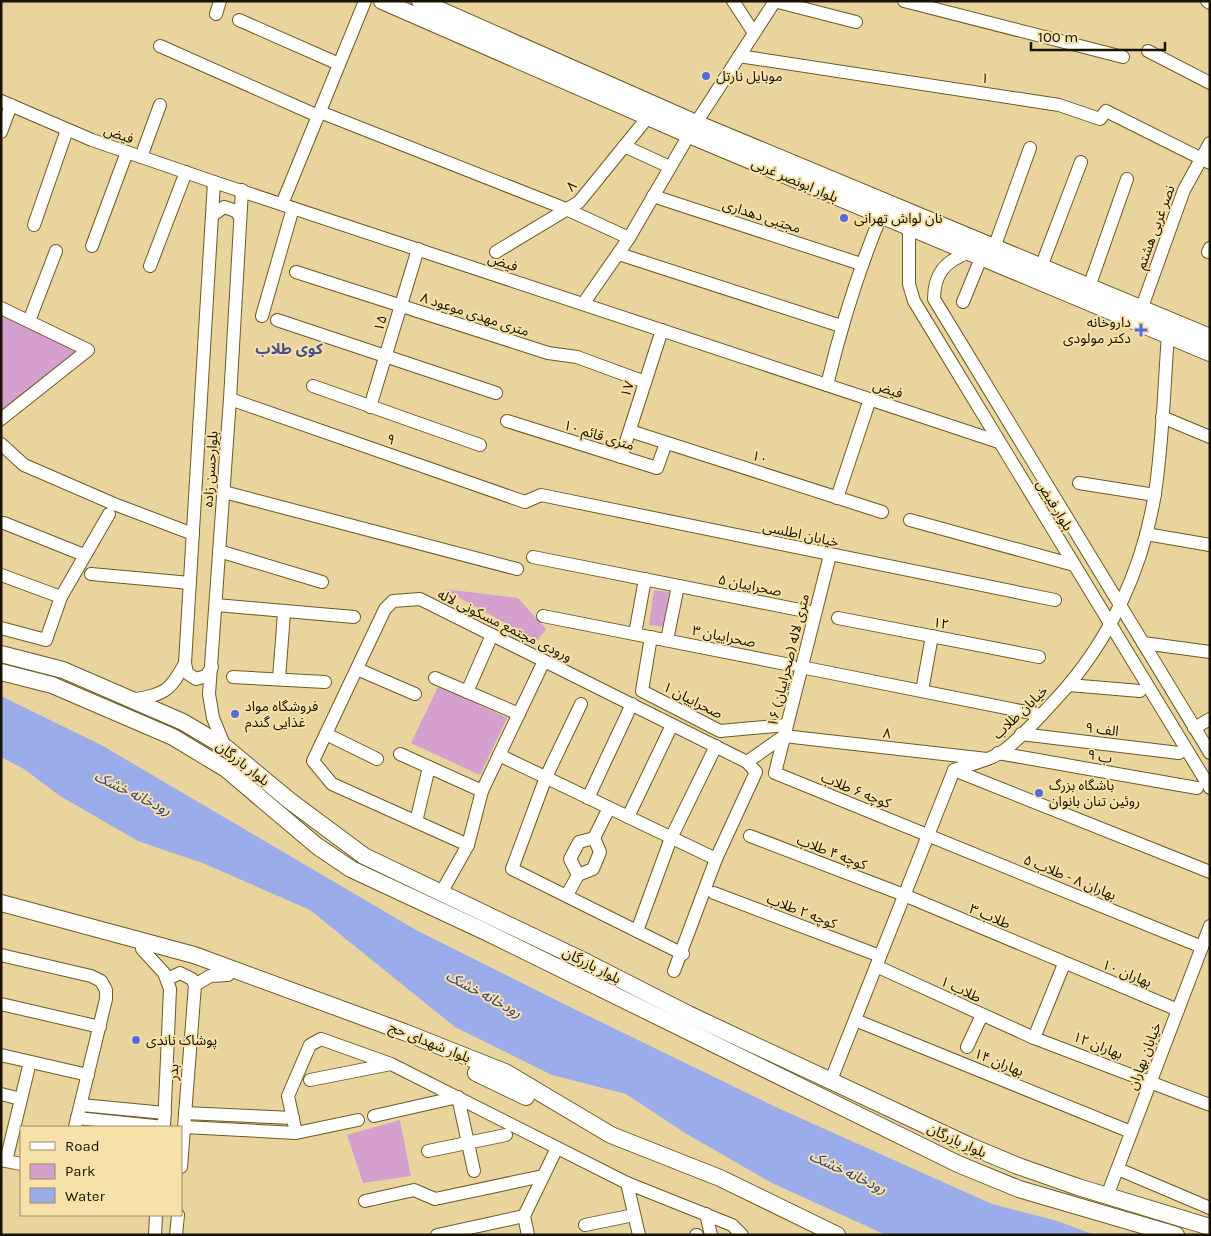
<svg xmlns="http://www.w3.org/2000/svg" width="1211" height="1236" viewBox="0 0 1211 1236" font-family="Karla,'Noto Sans Arabic',sans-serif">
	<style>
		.green { fill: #d5a0ce }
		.water { fill: #9aace9 }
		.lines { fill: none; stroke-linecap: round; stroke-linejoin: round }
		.minor-casing { stroke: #6c5a24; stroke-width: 14 }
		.major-casing { stroke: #6c5a24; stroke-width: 18 }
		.minor { stroke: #fff; stroke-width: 12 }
		.major { stroke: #fff; stroke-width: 16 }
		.poi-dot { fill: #546ce1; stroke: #f5e1a9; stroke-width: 2 }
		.labels { text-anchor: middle; stroke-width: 4; stroke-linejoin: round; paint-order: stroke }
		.poi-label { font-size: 14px; fill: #191200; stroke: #f5e1a9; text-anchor: start }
		.street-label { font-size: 14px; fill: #191200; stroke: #f5e1a9 }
		.neighbourhood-label { font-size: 15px; font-weight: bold; fill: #42518d; stroke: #f5e1a9 }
		.water-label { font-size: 15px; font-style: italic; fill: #324188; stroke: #f5e1a9 }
	</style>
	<rect width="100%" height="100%" fill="#e8d49c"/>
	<g class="green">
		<path d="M1,315L78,350L1,410Z"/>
		<path d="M444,589L518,598L546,629L537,641Z"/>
		<path d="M654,590L669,592L664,627L649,625Z"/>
		<path d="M439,685L507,718L480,775L411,743Z"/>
		<path d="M400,1120L411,1176L363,1183L347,1135Z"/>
	</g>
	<path class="water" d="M1,696L103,746L416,930L566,1005L780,1109L992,1204L1057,1221L1095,1235H886L772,1183L685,1133L626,1094L552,1075L455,1027L310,910L205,864L138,841L60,796L24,769L1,757Z"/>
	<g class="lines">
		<g class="minor-casing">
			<g id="minor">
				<path d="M733,1L754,33"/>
				<path d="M774,1L856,22"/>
				<path d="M904,1L1123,57"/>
				<path d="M1207,1L1210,3"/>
				<path d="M216,14L220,1"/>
				<path d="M239,20L339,64"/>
				<path d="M160,46L318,116"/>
				<path d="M1148,51L1210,83"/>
				<path d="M739,56L1059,105L1100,119L1106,111L1210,163"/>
				<path d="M1,101L92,140L214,182L999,442"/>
				<path d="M320,112L566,209L629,238"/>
				<path d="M696,123L775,1"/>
				<path d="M1,132L11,105"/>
				<path d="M624,146L670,167"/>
				<path d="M141,157L160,105"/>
				<path d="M653,196L861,264"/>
				<path d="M282,204L365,1"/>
				<path d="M213,215L224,207L236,211L240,217"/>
				<path d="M34,225L67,130"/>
				<path d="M909,228V284L914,301L1210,788"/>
				<path d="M92,246L127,152"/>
				<path d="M994,248L1030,148"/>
				<path d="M496,252L579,202L648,117"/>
				<path d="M1208,252L1210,248"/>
				<path d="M968,253C945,261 934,274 934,299L1210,753"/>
				<path d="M619,254L841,326"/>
				<path d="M150,266L186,172"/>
				<path d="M1041,267L1081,162"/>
				<path d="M296,272L548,353L577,357L645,382"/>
				<path d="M1089,287L1127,179"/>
				<path d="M963,302L981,258"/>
				<path d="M583,304L629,238L689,135"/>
				<path d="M1142,307L1184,190L1210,143"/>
				<path d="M1,308L88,350L1,419"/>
				<path d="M262,316L293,208"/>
				<path d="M277,320L496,393"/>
				<path d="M29,321L56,251"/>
				<path d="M827,385C841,327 858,271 881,216"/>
				<path d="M313,386L480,445"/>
				<path d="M230,399L525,502L541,495L1055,600"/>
				<path d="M370,407L418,249"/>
				<path d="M1162,417L1210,437"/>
				<path d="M507,421L657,468L666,443"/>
				<path d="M630,431L882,512"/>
				<path d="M1,444L24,465L114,504L193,534"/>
				<path d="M621,457L662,330"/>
				<path d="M1079,483L1155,495"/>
				<path d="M224,492L517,569"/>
				<path d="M837,498L870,399"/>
				<path d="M910,520L1074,565"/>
				<path d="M4,523L84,555"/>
				<path d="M1146,534L1210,545"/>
				<path d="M219,551L322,582"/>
				<path d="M830,555L775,773L1202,947"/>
				<path d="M533,557L815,613"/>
				<path d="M91,574L190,583"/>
				<path d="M1,575L61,597"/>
				<path d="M216,605L354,617"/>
				<path d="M543,616L791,665"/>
				<path d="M838,618L1039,657"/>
				<path d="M1,628L46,640L61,597L109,514"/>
				<path d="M635,634L645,579"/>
				<path d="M651,637L642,691L720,731L787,725"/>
				<path d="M667,640L678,586"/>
				<path d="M1143,643L1210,652"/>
				<path d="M185,663L187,673L196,679L206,676L212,667"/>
				<path d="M801,667L1041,715"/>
				<path d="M357,669L415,694"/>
				<path d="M233,677L325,682"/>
				<path d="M435,678L519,714"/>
				<path d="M279,679L284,613"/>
				<path d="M1069,685L1140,691"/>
				<path d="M922,691L932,636"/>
				<path d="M467,692L492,635"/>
				<path d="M131,700C164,694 169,693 185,663L214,182"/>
				<path d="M581,704L546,777L512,869L683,954"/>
				<path d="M1194,728L1210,719"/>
				<path d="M326,734L377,759"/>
				<path d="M1021,734L1179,753"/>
				<path d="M225,747L213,718L209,694L230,399L242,190"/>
				<path d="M998,753L1197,788"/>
				<path d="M400,754L482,791"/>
				<path d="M499,755L716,859"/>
				<path d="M954,770L1210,872"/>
				<path d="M588,798L632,704"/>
				<path d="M628,817L672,725"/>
				<path d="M416,822L429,767"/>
				<path d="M750,836L904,895L1178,1010"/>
				<path d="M468,845L332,784L313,761L385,609L393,601L420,599L747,762L784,736L987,759"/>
				<path d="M578,875L570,859L579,842L594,838L609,808"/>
				<path d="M441,893L468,845L482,791L544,661"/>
				<path d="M714,893L880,956"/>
				<path d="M567,895L578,875L593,869L600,852L594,838"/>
				<path d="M637,931L671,838L716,746"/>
				<path d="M1,955L91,976L101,981L106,990V999L75,1127"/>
				<path d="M876,966L1034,1038L1210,1105"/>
				<path d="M674,971L716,859L756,772L747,762"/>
				<path d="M168,979L180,973L192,979L195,985"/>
				<path d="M1,1004L100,1027"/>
				<path d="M855,1020L1131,1132"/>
				<path d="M1034,1038L1064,964"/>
				<path d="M967,1047L982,1015"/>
				<path d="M1,1055L88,1075"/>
				<path d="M310,1080L391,1064"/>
				<path d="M831,1080L954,770C971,764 992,760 1006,749C1025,734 1041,715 1057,698C1109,642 1143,569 1155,493C1163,441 1164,387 1168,335"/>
				<path d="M1,1094L21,1099"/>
				<path d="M81,1105L165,1113"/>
				<path d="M185,1113L293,1118"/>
				<path d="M374,1116L458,1097L474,1171"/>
				<path d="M77,1118L164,1127L170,989L164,973L142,949"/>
				<path d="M358,1120L296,1133L288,1096L310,1045L321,1039L391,1064L627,1183L732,1225L742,1235"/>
				<path d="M184,1127L296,1133"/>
				<path d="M428,1151L506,1135"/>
				<path d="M1,1160L21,1164"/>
				<path d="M6,1161L30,1062"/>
				<path d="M181,1167L195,985L210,976L228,975"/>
				<path d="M1118,1169L1210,1208"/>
				<path d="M627,1183L639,1235"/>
				<path d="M1107,1196L1210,926"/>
				<path d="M365,1201L414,1190L435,1199L543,1176"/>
				<path d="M706,1214L711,1235"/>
				<path d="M585,1225L634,1215"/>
				<path d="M155,1235L156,1215"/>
				<path d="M176,1235L178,1215"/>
				<path d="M437,1235L524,1216"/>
				<path d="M528,1235L524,1216L557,1148"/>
				<path d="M696,1235H697"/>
			</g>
		</g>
		<g class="major-casing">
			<g id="major">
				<path d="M382,1L689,135L1210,353"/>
				<path d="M420,1L696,123L1210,337"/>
				<path d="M1,654L63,670L183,722L225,747L290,801L364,856L580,959L688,1014L970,1146L1018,1166L1078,1187L1210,1227"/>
				<path d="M1,672L52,685L173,737L226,769L317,846L351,869L486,932L958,1164L1019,1189L1176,1235"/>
				<path d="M1,903L194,955L404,1032L505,1072L611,1135L720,1178L837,1235"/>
				<path d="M476,1073L526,1097"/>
			</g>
		</g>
		<use href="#minor" class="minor"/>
		<use href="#major" class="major"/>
	</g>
	<g class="poi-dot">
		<circle cx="706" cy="76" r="5"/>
		<circle cx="844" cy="218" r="5"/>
		<path d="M1138.5 322.5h5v5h5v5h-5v5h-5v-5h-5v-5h5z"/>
		<circle cx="235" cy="714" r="5"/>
		<circle cx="1039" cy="793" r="5"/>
		<circle cx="136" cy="1040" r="5"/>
	</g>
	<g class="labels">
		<g class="poi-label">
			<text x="716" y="81">موبایل نارتل</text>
			<text x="854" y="223">نان لواش تهرانی</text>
			<text x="1131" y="327" text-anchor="end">داروخانه<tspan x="1131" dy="16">دکتر مولودی</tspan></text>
			<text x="245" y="711">فروشگاه مواد<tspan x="245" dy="16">غذایی گندم</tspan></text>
			<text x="1049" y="790">باشگاه بزرگ<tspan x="1049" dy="16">روئین تنان بانوان</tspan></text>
			<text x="146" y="1045">پوشاک ناندی</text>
		</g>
		<g class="street-label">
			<text transform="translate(985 78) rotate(9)" y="5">۱</text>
			<text transform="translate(119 134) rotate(19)" y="5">فیض</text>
			<text transform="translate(795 180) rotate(23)" y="5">بلوار ابونصر غربی</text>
			<text transform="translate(571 186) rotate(-46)" y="5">۸</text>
			<text transform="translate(762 216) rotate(18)" y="5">مجتبی دهداری</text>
			<text transform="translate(1155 227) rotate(-70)" y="5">نصر غربی هشتم</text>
			<text transform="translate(503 262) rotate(18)" y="5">فیض</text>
			<text transform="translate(475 314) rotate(18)" y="5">۸ متری مهدی موعود</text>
			<text transform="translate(380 323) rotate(-73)" y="5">۱۵</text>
			<text transform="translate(627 389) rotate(-72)" y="5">۱۷</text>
			<text transform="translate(888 389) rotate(18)" y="5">فیض</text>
			<text transform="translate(599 435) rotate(17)" y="5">۱۰ متری قائم</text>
			<text transform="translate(391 439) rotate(19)" y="5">۹</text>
			<text transform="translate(760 457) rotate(18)" y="5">۱۰</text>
			<text transform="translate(210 469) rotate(-86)" y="5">بلوارحسن زاده</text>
			<text transform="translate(1055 505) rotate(59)" y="5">بلوار فیض</text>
			<text transform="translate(801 534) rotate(12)" y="5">خيابان اطلسى</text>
			<text transform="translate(750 585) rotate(11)" y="5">۵ صحراییان</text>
			<text transform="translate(941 623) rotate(11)" y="5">۱۲</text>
			<text transform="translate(505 625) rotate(26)" y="5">ورودی مجتمع مسکونی لاله</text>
			<text transform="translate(724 636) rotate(11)" y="5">صحراییان ۳</text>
			<text transform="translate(788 660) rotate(-76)" y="5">۱۶ متری لاله (صحراییان)</text>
			<text transform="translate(693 700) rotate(27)" y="5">صحراییان ۱</text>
			<text transform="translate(1020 712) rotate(-44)" y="5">خیابان طلاب</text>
			<text transform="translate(1102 729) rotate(7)" y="5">۹ الف</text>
			<text transform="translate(887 733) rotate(6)" y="5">۸</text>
			<text transform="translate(1100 756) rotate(10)" y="5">۹ ب</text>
			<text transform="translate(243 763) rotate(38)" y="5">بلوار بازرگان</text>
			<text transform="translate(856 790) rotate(22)" y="5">کوچه ۶ طلاب</text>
			<text transform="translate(832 852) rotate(21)" y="5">کوچه ۴ طلاب</text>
			<text transform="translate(1070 877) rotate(22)" y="5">بهاران ۸ - طلاب ۵</text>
			<text transform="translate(802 911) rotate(21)" y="5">کوچه ۲ طلاب</text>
			<text transform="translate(990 916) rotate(23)" y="5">طلاب ۳</text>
			<text transform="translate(592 965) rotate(27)" y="5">بلوار بازرگان</text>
			<text transform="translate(1127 973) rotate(22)" y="5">بهاران ۱۰</text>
			<text transform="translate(961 989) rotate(25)" y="5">طلاب ۱</text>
			<text transform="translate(430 1042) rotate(22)" y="5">بلوار شهدای حج</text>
			<text transform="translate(1098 1045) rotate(21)" y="5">بهاران ۱۲</text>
			<text transform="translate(1144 1056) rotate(-69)" y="5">خیابان بهاران</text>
			<text transform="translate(999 1062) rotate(22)" y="5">بهاران ۱۴</text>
			<text transform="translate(173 1072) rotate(-86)" y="5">بدر</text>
			<text transform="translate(957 1140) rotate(25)" y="5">بلوار بازرگان</text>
		</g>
		<g class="neighbourhood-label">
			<text x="289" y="354">کوی طلاب</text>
		</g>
		<g class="water-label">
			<text transform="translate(133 793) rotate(26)" y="5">رودخانه خشک</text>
			<text transform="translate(484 994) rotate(28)" y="5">رودخانه خشک</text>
			<text transform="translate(848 1172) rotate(25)" y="5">رودخانه خشک</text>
		</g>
	</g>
	<rect width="1211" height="1236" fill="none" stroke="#191200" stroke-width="5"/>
	<rect x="20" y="1126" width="162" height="90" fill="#f5e1a9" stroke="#9d8e65"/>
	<rect x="30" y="1142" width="25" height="8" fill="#ffffff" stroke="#9d8e65"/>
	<text x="65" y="1151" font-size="15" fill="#191200">Road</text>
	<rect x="30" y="1164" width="25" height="15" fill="#d5a0ce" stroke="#9d8e65"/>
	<text x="65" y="1176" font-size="15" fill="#191200">Park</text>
	<rect x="30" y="1188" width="25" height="15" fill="#9aace9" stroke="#9d8e65"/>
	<text x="65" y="1201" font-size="15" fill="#191200">Water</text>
	<path d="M1031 42v8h134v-8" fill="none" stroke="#191200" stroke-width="2.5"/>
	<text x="1038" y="42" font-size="15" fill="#191200" stroke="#f5e1a9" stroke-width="4" paint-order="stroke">100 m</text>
</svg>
